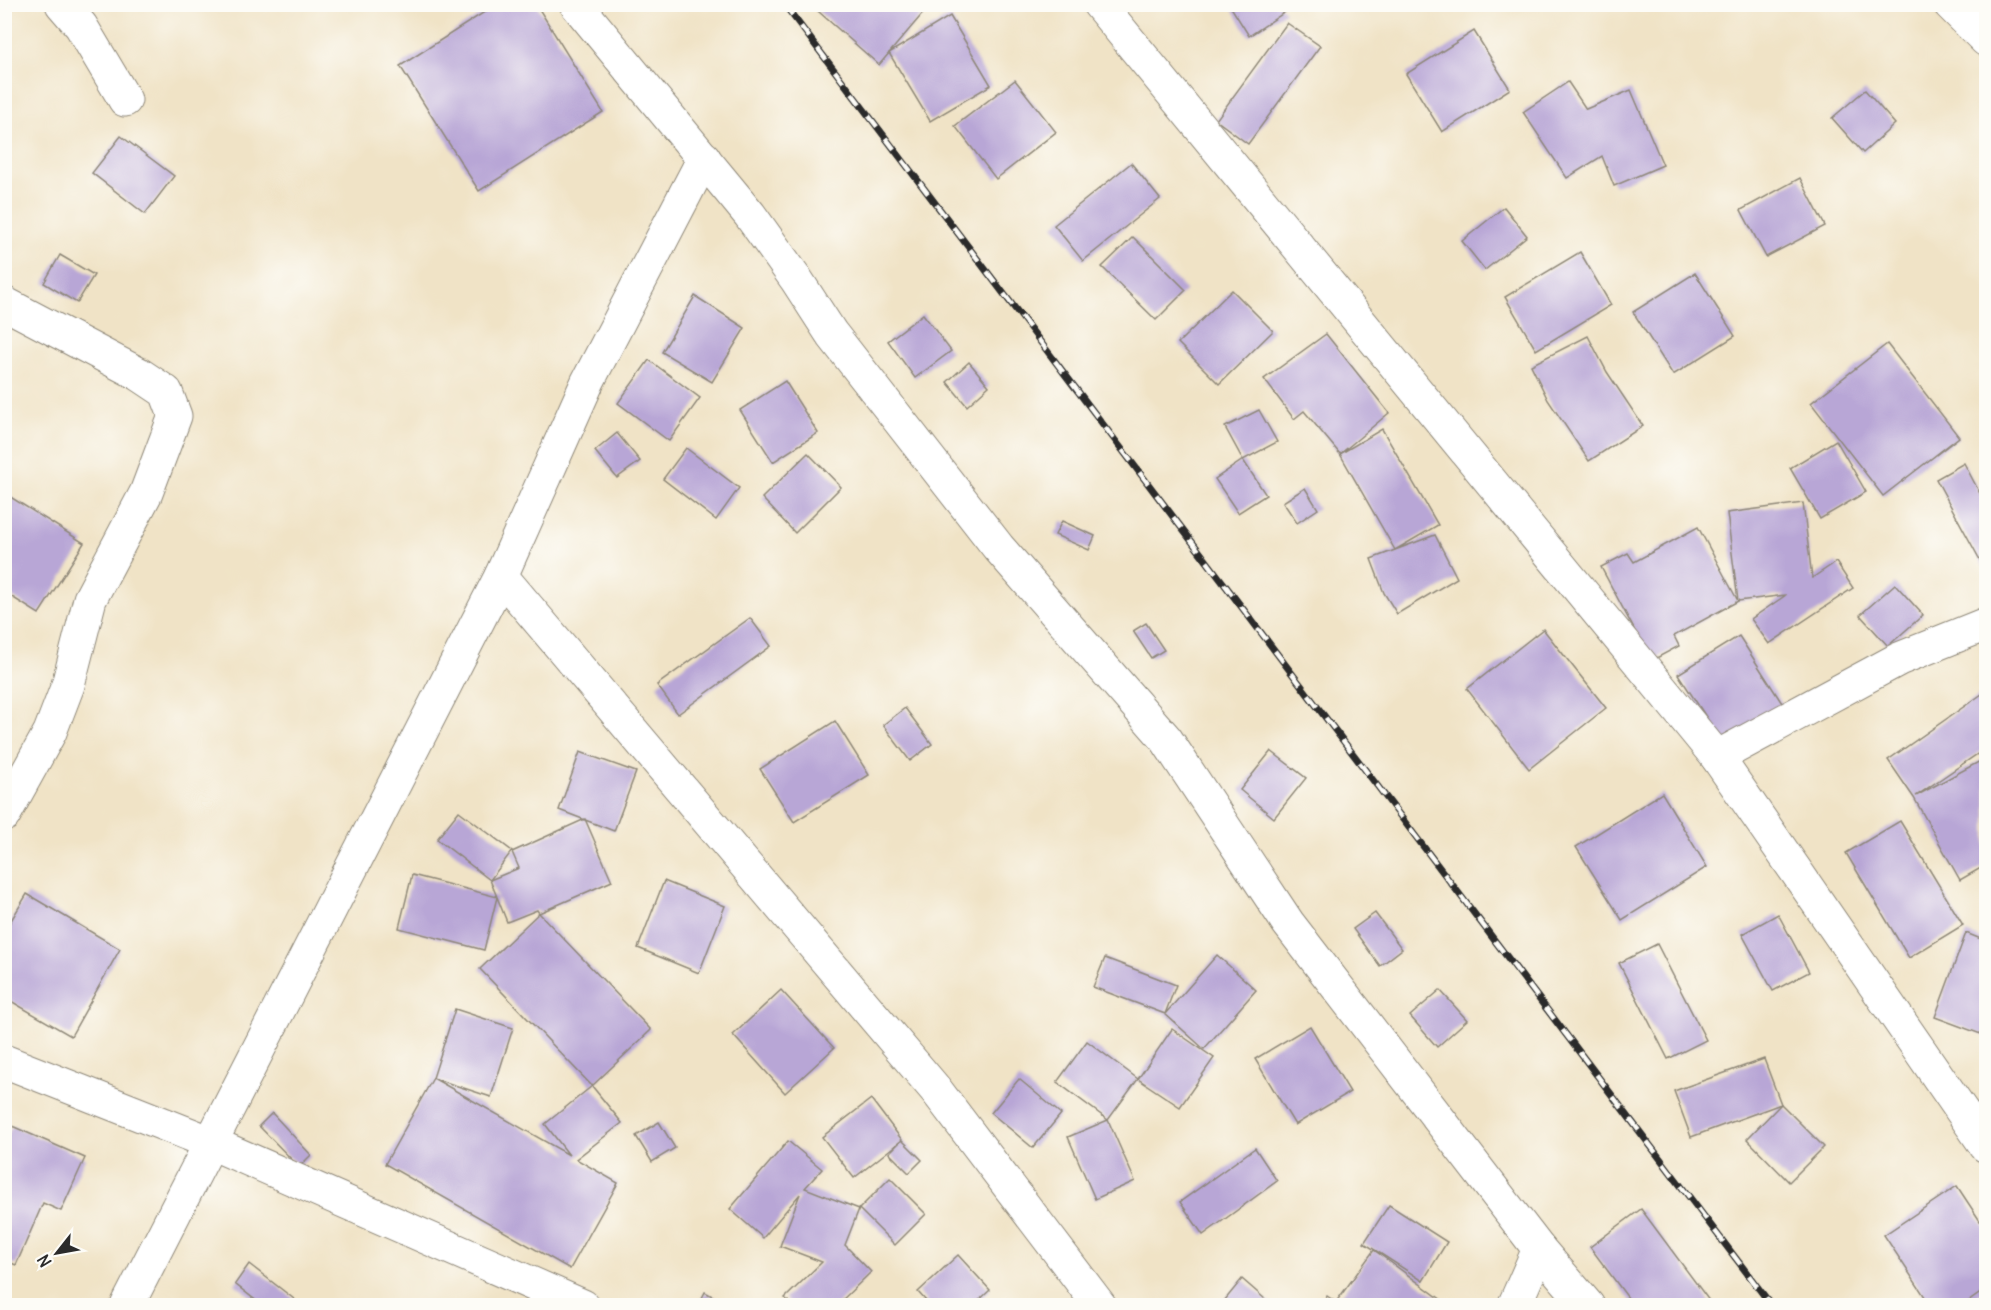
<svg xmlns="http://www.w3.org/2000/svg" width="1991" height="1310" viewBox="0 0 1991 1310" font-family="Delius,sans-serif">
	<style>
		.building { fill: #b8a6d6 }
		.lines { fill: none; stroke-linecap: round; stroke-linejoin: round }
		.minor-casing { stroke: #8e8778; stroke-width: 35 }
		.tertiary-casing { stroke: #8e8778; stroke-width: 35 }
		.minor { stroke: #fff; stroke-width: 33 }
		.tertiary { stroke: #fff; stroke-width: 33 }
		.rail-casing { stroke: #2b2b2b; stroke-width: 7 }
		.rail { stroke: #fdfcf7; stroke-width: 4.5; stroke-dasharray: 14; stroke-linecap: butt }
	</style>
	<rect width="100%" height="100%" fill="#fdfcf7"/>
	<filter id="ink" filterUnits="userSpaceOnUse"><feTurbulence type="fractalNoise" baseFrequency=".0167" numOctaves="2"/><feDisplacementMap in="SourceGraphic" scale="12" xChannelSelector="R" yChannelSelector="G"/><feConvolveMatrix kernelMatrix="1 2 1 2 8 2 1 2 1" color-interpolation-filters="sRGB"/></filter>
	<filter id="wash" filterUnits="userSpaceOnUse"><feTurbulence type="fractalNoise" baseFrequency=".008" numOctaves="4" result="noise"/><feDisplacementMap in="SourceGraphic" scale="24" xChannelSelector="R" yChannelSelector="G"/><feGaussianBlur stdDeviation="1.35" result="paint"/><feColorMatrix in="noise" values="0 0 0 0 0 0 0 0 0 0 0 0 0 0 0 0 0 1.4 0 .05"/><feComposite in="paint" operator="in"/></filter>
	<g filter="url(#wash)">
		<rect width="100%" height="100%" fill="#f0e3c6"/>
		<g id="blocks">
			<g class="building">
				<path d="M497,4H536L603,112L479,191L400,66Z"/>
				<path d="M810,4H931L879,65Z"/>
				<path d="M1229,4H1279L1285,12L1249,36Z"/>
				<path d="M950,16L991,85L930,121L889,53Z"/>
				<path d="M1287,23L1320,46L1248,144L1216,120Z"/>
				<path d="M1474,31L1510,89L1442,132L1406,74Z"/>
				<path d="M1015,80L1056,132L996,179L955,126Z"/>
				<path d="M1568,82L1586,109L1631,90L1663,165L1614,186L1602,156L1567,178L1523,112Z"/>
				<path d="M1865,90L1895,124L1863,153L1832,118Z"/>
				<path d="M121,136L174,176L145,214L92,173Z"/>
				<path d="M1131,163L1160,199L1083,261L1054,225Z"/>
				<path d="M1800,178L1825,226L1766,257L1741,210Z"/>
				<path d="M1504,207L1527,236L1485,270L1462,241Z"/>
				<path d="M1133,237L1186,290L1156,320L1102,267Z"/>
				<path d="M1580,252L1611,305L1536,350L1505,297Z"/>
				<path d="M60,255L94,275L77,303L44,283Z"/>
				<path d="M1695,273L1735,336L1673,375L1633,312Z"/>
				<path d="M1232,290L1273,331L1219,384L1178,343Z"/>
				<path d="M695,296L745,328L712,382L662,352Z"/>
				<path d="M923,314L951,351L915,378L888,341Z"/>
				<path d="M1326,334L1389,413L1340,454L1382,429L1438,525L1395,550L1435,535L1457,578L1397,614L1384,593L1371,559L1395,550L1340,454L1304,411L1294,419L1264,379Z"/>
				<path d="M1588,336L1607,372L1643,426L1589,461L1548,400L1531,365Z"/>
				<path d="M1887,344L1959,437L1883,496L1811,403Z"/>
				<path d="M649,360L700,398L669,441L618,403Z"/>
				<path d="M969,362L989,386L967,406L947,382Z"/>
				<path d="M785,381L818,433L773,462L740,410Z"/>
				<path d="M1259,410L1277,442L1243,460L1225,427Z"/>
				<path d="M617,433L640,461L617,478L595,451Z"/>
				<path d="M1836,440L1866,492L1820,519L1790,468Z"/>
				<path d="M686,448L739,488L716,520L663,479Z"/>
				<path d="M808,453L841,487L795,533L762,498Z"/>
				<path d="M1243,460L1266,495L1238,513L1215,479Z"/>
				<path d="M1964,463L1986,505V571L1936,479Z"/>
				<path d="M1305,488L1318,509L1297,523L1283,502Z"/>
				<path d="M4,493L84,543L39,614L4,592Z"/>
				<path d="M1803,503L1812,578L1836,562L1853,588L1769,644L1751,619L1786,595L1738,601L1674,636L1679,646L1651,661L1601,567L1628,553L1634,562L1698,527L1738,601L1727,513Z"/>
				<path d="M1062,521L1095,536L1089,550L1055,535Z"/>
				<path d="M1895,584L1923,615L1888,646L1860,615Z"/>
				<path d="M750,618L771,646L678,714L657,685Z"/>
				<path d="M1146,623L1164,650L1151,658L1133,631Z"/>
				<path d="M1543,629L1606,708L1529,769L1467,689Z"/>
				<path d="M1739,636L1787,711L1727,749L1678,674Z"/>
				<path d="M1982,694L1986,701V748L1916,796L1984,759L1986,763V865L1960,880L1914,798L1888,760Z"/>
				<path d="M905,708L932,744L910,761L883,725Z"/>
				<path d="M835,721L869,775L794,822L760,769Z"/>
				<path d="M1271,751L1306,778L1274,818L1240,790Z"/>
				<path d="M580,752L636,772L614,831L559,810Z"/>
				<path d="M1662,793L1707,867L1622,920L1576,847Z"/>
				<path d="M459,811L512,851L490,880L437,839Z"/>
				<path d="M585,819L612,881L539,913L537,910L507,922L497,897L484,950L399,928L412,875L497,897L490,880L519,868L512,852Z"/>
				<path d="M1900,821L1963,925L1909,958L1846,853Z"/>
				<path d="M664,881L725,906L699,973L638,948Z"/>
				<path d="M27,894L120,949L71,1036L4,997V932Z"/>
				<path d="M539,913L651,1030L592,1086L622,1123L576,1159L618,1183L570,1269L385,1164L433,1078L455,1009L513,1028L491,1097L433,1078L569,1155L545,1124L592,1086L480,969Z"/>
				<path d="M1375,913L1402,949L1380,966L1353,929Z"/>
				<path d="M1778,914L1809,972L1773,991L1742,934Z"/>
				<path d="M1966,933L1986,941V1036L1935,1017Z"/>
				<path d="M1657,944L1706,1040L1668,1059L1619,963Z"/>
				<path d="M1217,955L1256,990L1204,1049L1165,1014L1093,987L1105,958L1176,985L1165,1014Z"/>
				<path d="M781,990L834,1048L785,1093L733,1035Z"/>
				<path d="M1440,990L1467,1020L1437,1047L1410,1016Z"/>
				<path d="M1310,1026L1350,1092L1295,1125L1255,1059Z"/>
				<path d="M1172,1029L1214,1058L1180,1107L1138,1079L1108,1120L1057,1082L1087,1041L1138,1079Z"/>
				<path d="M1764,1059L1781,1104L1691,1137L1674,1091Z"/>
				<path d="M1019,1079L1061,1114L1033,1148L991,1113Z"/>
				<path d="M871,1099L902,1140L922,1160L909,1173L889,1153L902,1140L854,1178L822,1137Z"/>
				<path d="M1781,1104L1824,1147L1789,1182L1747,1139Z"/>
				<path d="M272,1113L311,1155L299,1167L259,1126Z"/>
				<path d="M1108,1120L1135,1181L1095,1199L1068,1137Z"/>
				<path d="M659,1122L675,1148L652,1162L636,1136Z"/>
				<path d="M12,1126L85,1158L61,1211L43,1203L16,1265L4,1260V1142Z"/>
				<path d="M788,1141L822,1169L805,1188L859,1209L845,1245L871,1272L836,1306H793L785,1298L822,1262L780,1246L800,1194L763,1238L730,1209Z"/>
				<path d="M1255,1148L1277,1181L1203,1235L1180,1202Z"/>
				<path d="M890,1178L926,1214L895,1245L859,1209Z"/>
				<path d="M1957,1186L1986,1230V1289L1962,1306H1931L1884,1235Z"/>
				<path d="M1389,1205L1447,1242L1423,1281L1364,1243Z"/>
				<path d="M1641,1209L1713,1306H1634L1590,1247Z"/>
				<path d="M1374,1250L1450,1306H1321L1327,1296L1336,1302Z"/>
				<path d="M958,1255L990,1290L973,1306H920L927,1302L918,1292Z"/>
				<path d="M249,1264L303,1306H263L235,1284Z"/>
				<path d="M1242,1279L1273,1306H1220Z"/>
				<path d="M705,1292L730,1306H698Z"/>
			</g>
		</g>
	</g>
	<g filter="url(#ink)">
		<use href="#blocks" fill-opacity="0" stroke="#8e8778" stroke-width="1.5"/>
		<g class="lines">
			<g class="minor-casing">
				<g id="minor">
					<path d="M62,4L81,26L125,100"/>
					<path d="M576,4L750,215L796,279L831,333L998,547L1166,739L1288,923L1539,1249L1588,1306"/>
					<path d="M1099,4L1717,757L1986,1146"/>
					<path d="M4,303L139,374L166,392L175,416L146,493L90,599L68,685L50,732L4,815"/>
					<path d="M501,576L936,1090L1100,1306"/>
					<path d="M1717,757L1899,659L1986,624"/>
					<path d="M4,1061L209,1142L583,1306"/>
					<path d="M127,1306L501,576L588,381L704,158"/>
					<path d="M1514,1306L1539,1249"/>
				</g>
			</g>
			<g class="tertiary-casing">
				<path id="tertiary" d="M1950,4L1986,40"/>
			</g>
			<use href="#minor" class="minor"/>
			<use href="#tertiary" class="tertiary"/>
			<g class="rail-casing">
				<path id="rail" d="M784,4L1772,1306"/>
			</g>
			<use href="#rail" class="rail"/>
		</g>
	</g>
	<rect width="1991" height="1310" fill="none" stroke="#fdfcf7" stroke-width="24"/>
	<g transform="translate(57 1253) rotate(239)" stroke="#fdfcf7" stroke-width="4.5" paint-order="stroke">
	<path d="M0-4.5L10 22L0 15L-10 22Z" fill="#2b2b2b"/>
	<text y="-9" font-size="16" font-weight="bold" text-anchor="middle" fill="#2b2b2b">N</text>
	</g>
</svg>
